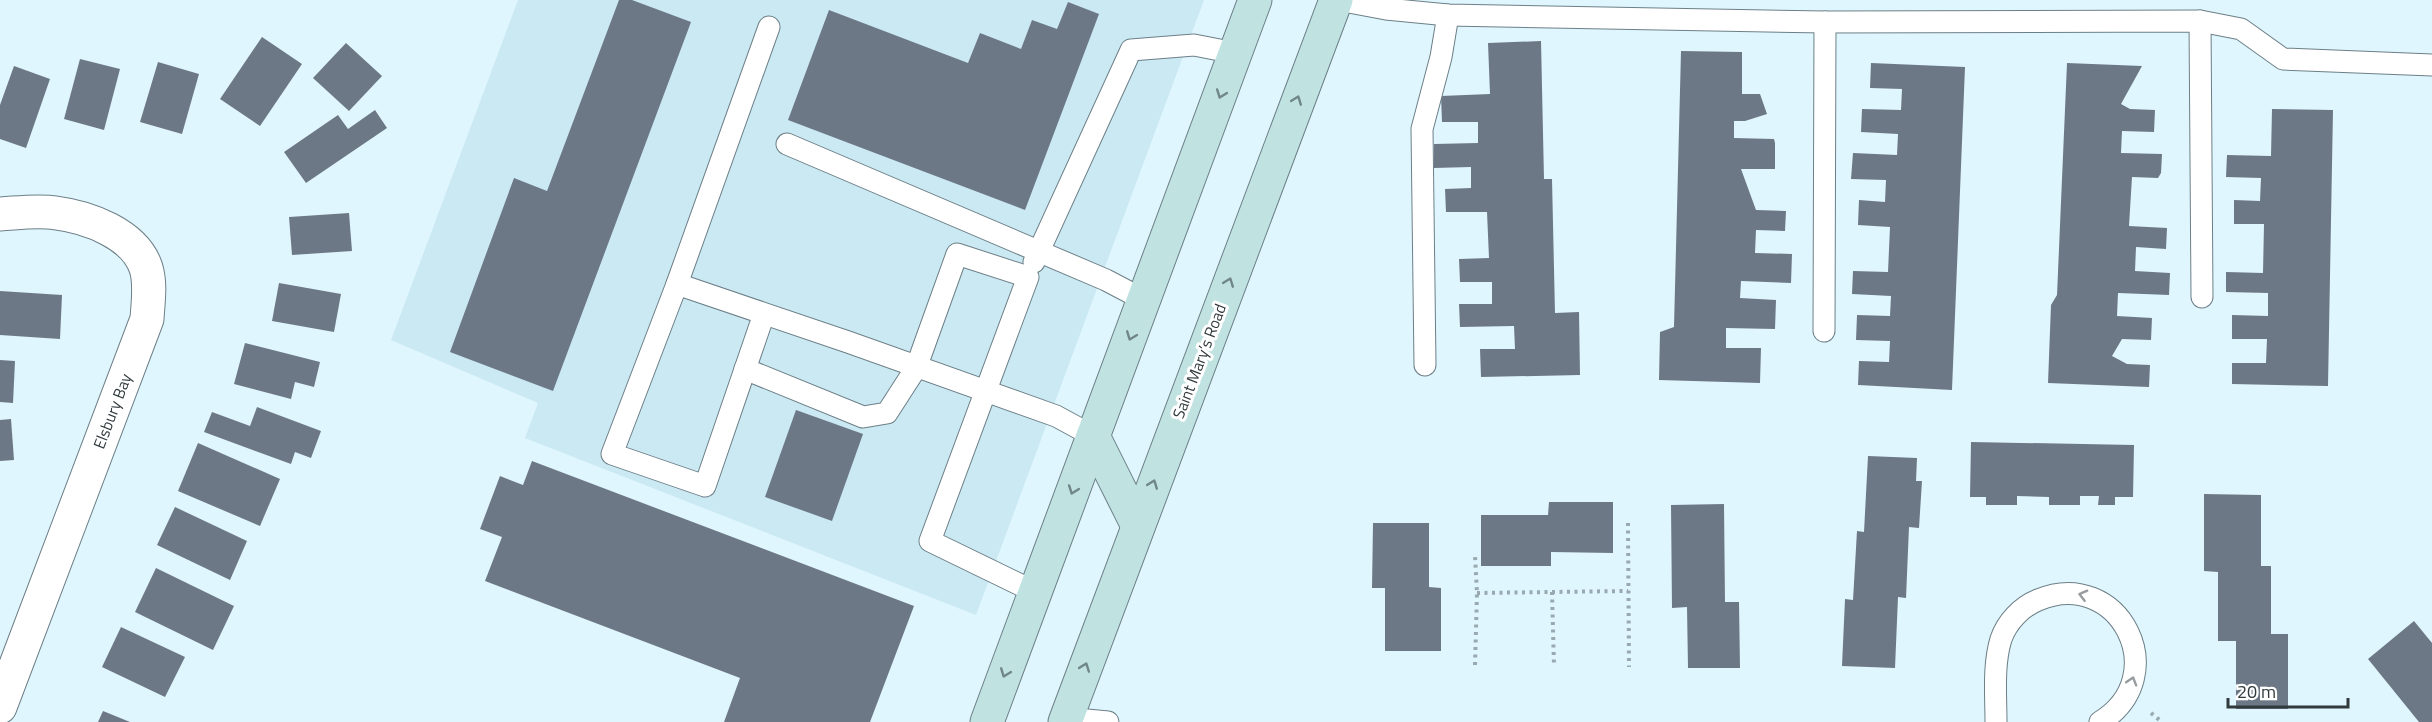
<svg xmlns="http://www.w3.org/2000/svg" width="2432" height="722" viewBox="0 0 2432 722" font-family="'Titillium Web',sans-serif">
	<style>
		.built { fill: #cbe9f3 }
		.building { fill: #6d7886 }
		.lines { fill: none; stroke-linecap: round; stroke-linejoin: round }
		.lane-casing { stroke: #6c7f87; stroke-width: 23 }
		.street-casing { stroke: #6c7f87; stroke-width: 35 }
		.secondary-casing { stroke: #6c7f87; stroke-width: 35 }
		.path { stroke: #98a9af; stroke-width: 4; stroke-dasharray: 3 4.5; stroke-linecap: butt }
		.lane { stroke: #fff; stroke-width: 21 }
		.street { stroke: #fff; stroke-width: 33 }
		.secondary { stroke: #c0e3e1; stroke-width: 33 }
		.oneway { stroke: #718687 }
		.oneway2 { stroke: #989c9e }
		.labels { text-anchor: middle; stroke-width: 6; stroke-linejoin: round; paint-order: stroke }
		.street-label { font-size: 16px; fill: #313a3d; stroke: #fff }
	</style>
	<rect width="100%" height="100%" fill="#e0f6fe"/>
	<path class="built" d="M518,0H1204L976,615L525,438L538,403L391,340Z"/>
	<g class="building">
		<path d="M619,0H632L691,22L553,391L450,352L514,178L547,191Z"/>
		<path d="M1068,2L1099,14L1025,210L788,120L829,10L968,63L980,33L1021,49L1032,20L1057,29Z"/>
		<path d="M262,37L302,64L260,126L220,99Z"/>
		<path d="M1541,41L1544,179H1552L1555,313L1579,312L1580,375L1481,377L1480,349H1515L1514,326L1460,327L1459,304H1492V282H1460L1459,259L1489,258L1487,212H1446L1445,189L1471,188V167L1434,168V144L1478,143V122H1442L1441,96L1490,94L1488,43Z"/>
		<path d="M346,43L382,76L349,111L313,78Z"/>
		<path d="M1681,51L1742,52V94H1760L1767,114L1745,121H1734V138L1774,139L1775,143V169H1741L1756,210L1786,211L1785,231L1756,230L1755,253L1792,254L1791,283L1741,281L1740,298L1776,300L1775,329L1726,328V348H1761L1760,383L1659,380L1660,332L1674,327Z"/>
		<path d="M80,59L120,69L104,130L64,119Z"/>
		<path d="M158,62L199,74L182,134L140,122Z"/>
		<path d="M1871,63L1965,67L1952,390L1858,385L1859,361L1889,362L1890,341L1856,340L1857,315L1890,316L1891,296L1852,294L1853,271L1888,272L1890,227L1858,225L1859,200L1885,202L1886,180L1851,179L1853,153L1897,155L1898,134L1861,132L1862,109L1901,110L1902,89L1870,88Z"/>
		<path d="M2067,63L2142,66L2121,104L2130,109L2155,110L2154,132L2122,131L2121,153L2162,154L2161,173L2158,178L2132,177L2129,226L2167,228L2166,249L2136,247L2135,271L2170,273L2169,295L2118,293L2117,316L2152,318L2151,340L2122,339L2112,356L2127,364L2150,365L2149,387L2048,383L2051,305L2057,295Z"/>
		<path d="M14,66L50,79L26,148L0,139V105Z"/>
		<path d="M2272,109L2333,110L2328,386L2232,384V363H2266L2267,339H2232V315L2268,316V293L2226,292V272L2263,273L2264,224H2234V200L2260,201L2261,178L2226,177L2227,155L2271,156Z"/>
		<path d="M375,110L387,128L306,183L284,152L338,115L348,129Z"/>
		<path d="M349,213L352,251L292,255L289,217Z"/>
		<path d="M279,283L341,294L334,332L272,321Z"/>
		<path d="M0,291L62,295L60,339L0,335Z"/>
		<path d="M245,343L320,362L314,387L295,382L291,399L234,384Z"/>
		<path d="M0,360L15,361L13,403L0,402Z"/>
		<path d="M257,407L321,431L311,458L295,452L291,464L204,432L212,412L250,426Z"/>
		<path d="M796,410L863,434L832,521L765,497Z"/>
		<path d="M11,419L14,460L0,461V420Z"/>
		<path d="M1971,442L2134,445L2133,497H2115V505H2098L2099,496H2080V505H2049V497L2017,496V505H1986V497H1970Z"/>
		<path d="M198,443L280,479L260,526L178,491Z"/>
		<path d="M1868,456L1917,458L1916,481H1922L1919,528L1909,527L1906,598L1898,597L1895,668L1842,666L1845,599L1853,600L1857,531L1864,532Z"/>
		<path d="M532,461L914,606L870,722H724L740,678L485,581L502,537L480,529L500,476L523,485Z"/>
		<path d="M2204,494L2261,495V566H2271V634H2288V709H2236V641H2218V572L2204,571Z"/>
		<path d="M1549,502H1613V553L1551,552V566H1481V515H1548Z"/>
		<path d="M1724,504L1725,602H1739L1740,668H1688L1687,607L1672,608L1671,505Z"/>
		<path d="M175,507L247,541L230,580L157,545Z"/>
		<path d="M1373,523H1429V587L1441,588V651H1385V588H1372Z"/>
		<path d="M156,568L234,606L213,650L135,612Z"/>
		<path d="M2414,621L2432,643V722H2419L2368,659Z"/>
		<path d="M121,627L185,657L165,697L102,667Z"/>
		<path d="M103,711L130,722H98Z"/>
	</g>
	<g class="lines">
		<g class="lane-casing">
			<g id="lane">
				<path d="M1338,0L1386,9L1448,15L1825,22L2200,21L2241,29L2283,59L2432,65"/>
				<path d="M2200,21L2202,297"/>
				<path d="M787,144L1106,280L1144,300"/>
				<path d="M1034,262L1131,50L1194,45L1235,53"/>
				<path d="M677,284L769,27"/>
				<path d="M764,314L705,486L612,454L677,284L848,342L1056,416L1093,436"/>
				<path d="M1824,331L1825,22"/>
				<path d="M1425,365L1422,129L1441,57L1448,15"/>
				<path d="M745,369L863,417L887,413L916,368L957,254L1028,277L930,541L1035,592"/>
				<path d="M1066,718L1108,722"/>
				<path d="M1996,722C1996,696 1993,665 2001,639C2007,622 2021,607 2038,600C2119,566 2175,676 2100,722"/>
			</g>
		</g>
		<g class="street-casing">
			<path id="street" d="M0,214C18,213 38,210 56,213C88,217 135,234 146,268C151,284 148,302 147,319L0,707"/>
		</g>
		<g class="secondary-casing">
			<g id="secondary">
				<path d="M1093,436L1138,526"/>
				<path d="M987,722L1255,0"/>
				<path d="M1065,722L1336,0"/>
			</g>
		</g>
		<g class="path">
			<path d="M1628,523L1629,667"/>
			<path d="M1552,592L1554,666"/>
			<path d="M1477,593L1628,591"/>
			<path d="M1475,665L1477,593L1475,555"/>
			<path d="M2151,713L2162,722"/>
		</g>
		<use href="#lane" class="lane"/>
		<use href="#street" class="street"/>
		<use href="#secondary" class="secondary"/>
	</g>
	<defs><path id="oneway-chevron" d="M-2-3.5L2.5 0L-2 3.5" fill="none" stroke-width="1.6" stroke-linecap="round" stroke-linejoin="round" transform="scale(1.5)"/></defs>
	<g class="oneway">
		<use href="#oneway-chevron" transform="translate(1221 94) rotate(110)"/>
		<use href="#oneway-chevron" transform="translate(1297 100) rotate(-69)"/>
		<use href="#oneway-chevron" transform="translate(1229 282) rotate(-69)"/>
		<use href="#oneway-chevron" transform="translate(1131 336) rotate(111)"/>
		<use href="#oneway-chevron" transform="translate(1153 484) rotate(-69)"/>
		<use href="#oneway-chevron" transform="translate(1073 490) rotate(110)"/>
		<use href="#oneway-chevron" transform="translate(1085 667) rotate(-70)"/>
		<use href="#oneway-chevron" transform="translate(1005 673) rotate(111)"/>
	</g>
	<g class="oneway2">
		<use href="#oneway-chevron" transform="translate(2083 595) rotate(-166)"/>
		<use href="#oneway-chevron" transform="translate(2132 681) rotate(-73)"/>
	</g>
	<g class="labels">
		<g class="street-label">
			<text transform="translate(1199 361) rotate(-69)" y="6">Saint Mary’s Road</text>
			<text transform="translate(112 411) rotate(-69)" y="6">Elsbury Bay</text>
		</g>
	</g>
	<path d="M2228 698v9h120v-9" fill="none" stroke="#313a3d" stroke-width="3"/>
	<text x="2237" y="698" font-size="18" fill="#313a3d" stroke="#ffffff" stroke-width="4.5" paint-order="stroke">20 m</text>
</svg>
